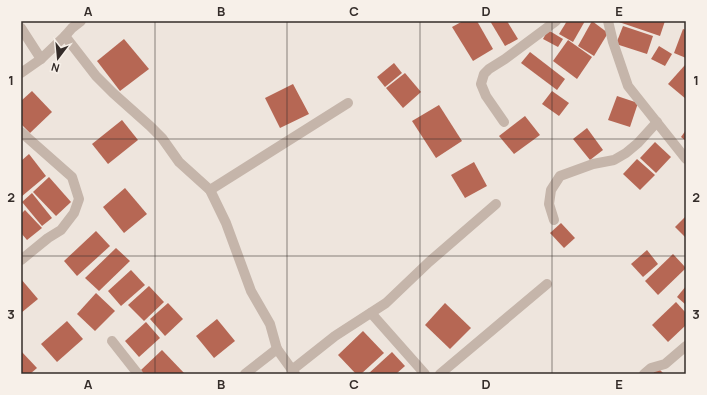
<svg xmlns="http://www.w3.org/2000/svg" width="707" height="395" viewBox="0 0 707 395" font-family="Manrope,sans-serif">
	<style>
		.building { fill: #b66754 }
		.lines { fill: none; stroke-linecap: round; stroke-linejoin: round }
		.minor { stroke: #c5b5aa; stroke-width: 10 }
		.grid { fill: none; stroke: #342c29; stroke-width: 1; stroke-opacity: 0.55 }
		.neatline { fill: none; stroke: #342c29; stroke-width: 1.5 }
		.grid-label { font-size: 13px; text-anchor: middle; font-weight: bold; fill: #342c29 }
	</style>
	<rect width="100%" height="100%" fill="#eee5dd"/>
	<g class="building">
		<path d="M463,21H477L493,49L473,61L452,27Z"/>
		<path d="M490,21H507L518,39L505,46Z"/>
		<path d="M567,21H585L573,42L559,34Z"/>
		<path d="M592,21L608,33L594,56L578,46Z"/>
		<path d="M616,21H665L660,36Z"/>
		<path d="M623,26L653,36L647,54L616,44Z"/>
		<path d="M683,29L686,30V58L674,53Z"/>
		<path d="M548,30L563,39L558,47L543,39Z"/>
		<path d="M124,39L149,69L120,91L97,61Z"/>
		<path d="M568,40L592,57L577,79L553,61Z"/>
		<path d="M659,46L672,54L665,66L651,59Z"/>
		<path d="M530,52L565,79L557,90L521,63Z"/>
		<path d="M394,63L402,73L385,87L377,77Z"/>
		<path d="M685,65H686V99L668,84Z"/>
		<path d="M405,73L421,92L403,108L386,88Z"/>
		<path d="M293,84L309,114L280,128L265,98Z"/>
		<path d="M32,91L52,112L30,133L21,124V101Z"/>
		<path d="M552,91L569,103L559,116L542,104Z"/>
		<path d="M617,96L638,103L630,127L608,120Z"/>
		<path d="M439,105L462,141L436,158L412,121Z"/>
		<path d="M525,116L540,135L514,154L499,136Z"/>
		<path d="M122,120L138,140L108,164L92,144Z"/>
		<path d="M587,128L603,150L590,160L573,139Z"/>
		<path d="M686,130V141L681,137Z"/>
		<path d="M655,142L671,157L656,173L640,158Z"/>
		<path d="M29,154L46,176L21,197V161Z"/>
		<path d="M637,159L655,175L640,190L623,174Z"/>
		<path d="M474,162L487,186L465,198L451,175Z"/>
		<path d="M49,177L71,202L56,216L33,192Z"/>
		<path d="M125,188L147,214L124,233L103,207Z"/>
		<path d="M32,193L52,218L42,226L22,202Z"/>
		<path d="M25,210L42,228L27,240L21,233V214Z"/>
		<path d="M686,216V238L675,227Z"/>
		<path d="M561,223L575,238L564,248L550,233Z"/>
		<path d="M96,231L110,246L77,276L64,261Z"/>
		<path d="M116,248L130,261L99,291L85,278Z"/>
		<path d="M647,250L658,264L643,277L631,264Z"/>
		<path d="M673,254L686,268L658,295L645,281Z"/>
		<path d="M131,270L145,285L121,306L108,291Z"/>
		<path d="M21,279L38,299L21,313Z"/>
		<path d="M149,286L164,302L144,321L128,305Z"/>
		<path d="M686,286V305L677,297Z"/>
		<path d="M96,293L115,311L95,331L77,314Z"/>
		<path d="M676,302L686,313V325L668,342L652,325Z"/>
		<path d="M168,303L183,319L165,336L150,319Z"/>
		<path d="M445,303L471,328L450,349L425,325Z"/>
		<path d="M217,319L235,341L214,358L196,336Z"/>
		<path d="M67,321L83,339L57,362L41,344Z"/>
		<path d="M146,322L160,338L139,357L125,341Z"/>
		<path d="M363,331L384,353L361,374H356L338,355Z"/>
		<path d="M162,350L185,374H144L141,370Z"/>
		<path d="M21,351L37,368L30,374H21Z"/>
		<path d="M392,352L405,366L396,374H368Z"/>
		<path d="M658,368L664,374H652Z"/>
	</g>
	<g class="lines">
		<g class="minor">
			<path d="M608,21L613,42L628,86L686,159"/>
			<path d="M21,28L41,59"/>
			<path d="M65,36L72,28L81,21"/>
			<path d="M21,73L41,59L65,36L96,76L113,93L150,126L162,138L179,162L210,190L226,223L251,291L270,324L277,349"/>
			<path d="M504,122L486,96L481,84L484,74L489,69L505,59L556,21"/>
			<path d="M21,132L72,177L79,199L74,213L61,230L48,238L21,260"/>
			<path d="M210,190L348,103"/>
			<path d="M554,220L549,204L551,190L560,176L593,164L614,160L626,153L638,143L657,122"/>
			<path d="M371,313L425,374"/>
			<path d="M112,341L138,374"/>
			<path d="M292,370L335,336L386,303L429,262L496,204"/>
			<path d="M245,374L277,349L295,374"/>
			<path d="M440,374L547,284"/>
			<path d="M644,374L651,368L665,364L686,346"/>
		</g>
	</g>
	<path class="grid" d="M155,21V374M287,21V374M420,21V374M552,21V374M21,139H686M21,256H686"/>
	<rect width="707" height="395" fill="none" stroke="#f7f0e9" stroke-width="44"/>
	<g transform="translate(58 58) rotate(196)" stroke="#f7f0e9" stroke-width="3" paint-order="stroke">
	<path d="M0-3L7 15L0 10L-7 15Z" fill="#342c29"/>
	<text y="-6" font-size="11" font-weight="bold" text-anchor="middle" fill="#342c29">N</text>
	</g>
	<rect x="22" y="22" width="663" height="351" class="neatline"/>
	<g class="grid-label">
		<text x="88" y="16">A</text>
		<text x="221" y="16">B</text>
		<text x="354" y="16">C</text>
		<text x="486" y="16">D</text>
		<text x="619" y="16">E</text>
		<text x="11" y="85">1</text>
		<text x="696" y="85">1</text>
		<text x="11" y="202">2</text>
		<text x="696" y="202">2</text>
		<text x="11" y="319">3</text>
		<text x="696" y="319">3</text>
		<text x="88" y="389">A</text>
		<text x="221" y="389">B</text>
		<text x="354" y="389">C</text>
		<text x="486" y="389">D</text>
		<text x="619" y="389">E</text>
	</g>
</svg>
